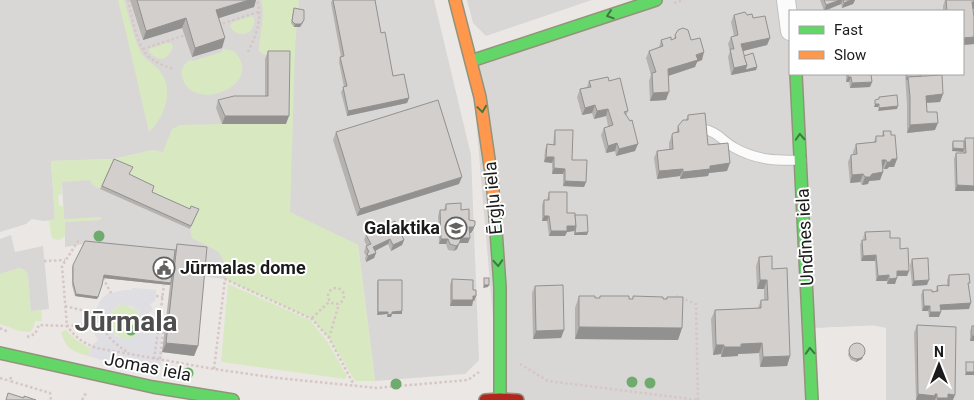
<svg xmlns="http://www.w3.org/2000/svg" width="974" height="400" viewBox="0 0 974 400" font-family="Roboto,sans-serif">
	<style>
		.residential { fill: #d9d7d5; fill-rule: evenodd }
		.grass { fill: #d8e9c1 }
		.parking { fill: #d8d7d5 }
		.plaza { fill: #dedee3; fill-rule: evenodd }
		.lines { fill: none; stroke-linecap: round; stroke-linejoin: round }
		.lane-casing { stroke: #c2c1c0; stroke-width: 11 }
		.street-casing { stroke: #c2c1c0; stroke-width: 20 }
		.fast-casing { stroke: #93937c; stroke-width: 14 }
		.slow-casing { stroke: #93937c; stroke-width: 14 }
		.jam-casing { stroke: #93937c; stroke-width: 14 }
		.path { stroke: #d6c6c4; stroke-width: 2.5; stroke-dasharray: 2.5 2.5; stroke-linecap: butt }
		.lane { stroke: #fcfbfb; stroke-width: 9 }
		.street { stroke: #fcfbfb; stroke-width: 18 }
		.fast { stroke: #63d668; stroke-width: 11 }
		.slow { stroke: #ff974d; stroke-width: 11 }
		.jam { stroke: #b3261e; stroke-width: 11 }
		.tree { fill: #6eab6d }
		.wall { fill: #b5b2b0 }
		.shaded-wall { fill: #939190 }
		.building { fill: #d2cfcd; stroke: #939190 }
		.oneway { stroke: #3f7842 }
		.labels { text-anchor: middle; stroke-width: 4; stroke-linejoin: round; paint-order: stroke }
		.street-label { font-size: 18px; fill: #1b1b1b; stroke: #fff }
		.poi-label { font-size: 18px; font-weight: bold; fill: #1b1b1b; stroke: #fff; text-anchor: end }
		.town-label { font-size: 28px; font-weight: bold; fill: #4e4e4e; stroke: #fff }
	</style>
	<rect width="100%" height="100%" fill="#eae7e4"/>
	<g class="residential">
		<path d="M0,0H434L471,155L479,360L465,374L375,381L358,245L153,150L114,159L51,161L55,220L43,221L32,219L26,224L0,232Z"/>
		<path d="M467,0H592L486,36L473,23Z"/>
		<path d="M656,0H974V400H886V328L872,325L809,328L812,400H518L500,399L471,61ZM790,11H963V74H790Z"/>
	</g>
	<g class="grass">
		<path d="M118,0H124C129,17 133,35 140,51C144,59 154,64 159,70C175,89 165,117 149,132L129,45Z"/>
		<path d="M261,0H299L295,48L290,212L358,245L375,381H355L329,338L312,319L225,279L227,276L219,252L191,238L190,229L198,212H189L151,195L153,188L128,177L131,170L113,162L100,189L96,187L92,184L62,182V194L58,195L59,206H63L64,218L100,217L101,218V220L65,222V236L59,240L53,239L51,236L49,220L55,219L51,161L114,159L153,150L163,152L172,129L180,125L222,124H286L271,56L263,54L259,51C259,34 266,17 261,0Z"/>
		<path d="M252,16L254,18C257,33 238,41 230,26L233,22Z"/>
		<path d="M167,43H171L173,46C168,61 158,63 149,51V49Z"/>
		<path d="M223,49L234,51C267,86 190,115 182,76C181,68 184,64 190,60L193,61L222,52Z"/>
		<path d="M19,268L25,270L28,275L31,311L41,310L42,321H35L33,328L30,332L19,331L0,324V274Z"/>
		<path d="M228,284L310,320L327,341L347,376L345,379L221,362Z"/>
		<path d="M123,304C137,311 135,306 143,321C142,325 139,333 136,336C127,344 115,335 110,328L111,327C108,316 112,308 123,304Z"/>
		<path d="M66,330L76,340L90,348L88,356C72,351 66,349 61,332Z"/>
	</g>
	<g class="parking">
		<path d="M90,180L92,184L96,187L190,229L192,238L219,252L225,264L227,276L225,279L202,276L84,244L65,247V222L101,220V218L100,217L64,219L62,182Z"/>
		<path d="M11,235L15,252L43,246L49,309L31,311L28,275L25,270L19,268L0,274V239Z"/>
		<path d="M906,295V324L809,328L808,296Z"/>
	</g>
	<path class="plaza" d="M133,288L156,290L155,301L150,304L153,310L149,312L151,322L150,326L162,328L160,350H163L160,368L121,360H102L88,356L91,346L98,340L94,333L92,319L94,313L101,300L107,294L124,290H132ZM123,304V306H131L138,311L140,316L141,321H143L140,329L135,334L136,336L128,339L116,336L110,329L111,327L110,319L112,312L115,308Z"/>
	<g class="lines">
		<g class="lane-casing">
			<path id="lane" d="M703,129C716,131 722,140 733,147C756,160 775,161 801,160"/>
		</g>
		<g class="street-casing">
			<path id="street" d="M786,0L790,31"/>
		</g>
		<g class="fast-casing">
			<g id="fast">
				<path d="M471,61L656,0"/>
				<path d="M796,74L812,400"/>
				<path d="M494,202L500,287V399"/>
				<path d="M0,353L153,387L233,400"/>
			</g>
		</g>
		<g class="slow-casing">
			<path id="slow" d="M455,0L480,97L492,180L494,202"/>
		</g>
		<g class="jam-casing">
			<path id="jam" d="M485,400L500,399L518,400"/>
		</g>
		<g class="path">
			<path d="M128,0C132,16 136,44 148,56C155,62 164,66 173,69"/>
			<path d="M674,3L684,0"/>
			<path d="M218,25L258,12"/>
			<path d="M143,49L185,35"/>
			<path d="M248,52C256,35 263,19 257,0"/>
			<path d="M44,261L65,260"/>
			<path d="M103,278L111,293"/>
			<circle cx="336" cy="296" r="8"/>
			<path d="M156,296L163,297"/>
			<path d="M676,296L696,304L698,400"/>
			<path d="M65,306L94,313L97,315L99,320L92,324L67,326L62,266L80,238"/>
			<path d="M312,318L329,302"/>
			<path d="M99,320C106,337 114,343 129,353"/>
			<path d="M0,328L8,332"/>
			<path d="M27,337L35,334L39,325L67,326C76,338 82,342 96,348L214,369L277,378L376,388L468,380L479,372"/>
			<path d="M329,338L339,304"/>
			<path d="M154,359L160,318"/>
			<path d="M160,359L164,324L160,317L164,285"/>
			<path d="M520,364L548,381L698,400"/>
			<path d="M214,369L225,279L312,319L329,338L354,385"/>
			<path d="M11,377L10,381L50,393L51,400"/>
			<path d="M0,378L10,381"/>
			<path d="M82,400L86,393"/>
		</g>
		<use href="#lane" class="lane"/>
		<use href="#street" class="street"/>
		<use href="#fast" class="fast"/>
		<use href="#slow" class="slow"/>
		<use href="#jam" class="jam"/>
	</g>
	<g class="tree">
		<circle cx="99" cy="236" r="5.5"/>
		<circle cx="131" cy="330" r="5.5"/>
		<circle cx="188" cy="373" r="5.5"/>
		<circle cx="632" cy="382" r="5.5"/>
		<circle cx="650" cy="383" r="5.5"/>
		<circle cx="396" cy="384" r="5.5"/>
	</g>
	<g class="wall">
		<path d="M130,0H256L254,7L219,18L222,48L192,57L182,28L143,40Z"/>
		<path d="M332,0H375L381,33L393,76L409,98L407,103L347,116L341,92L344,87L339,62L340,57H341L331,3Z"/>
		<path d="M820,0H855L853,4L842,8L841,4L824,11Z"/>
		<path d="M945,0H974V9H973L974,44L963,45V11H943V6Z"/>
		<path d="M294,8L303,23L300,27H294L291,23Z"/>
		<path d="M734,15H747L753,18L770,38L767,45L743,51L744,56L757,67L756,70L731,75L728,57L730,51L728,44L731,37L734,36L731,22Z"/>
		<path d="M675,35L691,40L702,60L697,62L695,67L668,76L666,100L650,101L649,81L651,75L646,58L649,51L659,47L661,40L674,39Z"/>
		<path d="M268,51L286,124H222L216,108L218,100L265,96V59Z"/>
		<path d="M846,74H871L872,82L870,87L850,88L849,82H846Z"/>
		<path d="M905,74H921V76L943,94L940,102L926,103L927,112L935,130L907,133V105Z"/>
		<path d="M589,81H609L628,111L626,116L635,151L616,156L615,151L606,153L601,135L604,128L608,126L606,116L594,119L592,113L582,115L577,97L580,89L587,87Z"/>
		<path d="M688,115L708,145L727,171L709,173L708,176L680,179V176L657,179L654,158L657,151L669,149V143L672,135L676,133L678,126L686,120Z"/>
		<path d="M555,130L572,160L586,182L584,187L563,186V174H552V163L544,162L545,150L547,144L553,145L554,135Z"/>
		<path d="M883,131L891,135L897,159L894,167H889L887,169H884L882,167L883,172L880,180L869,181L868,184L862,185L860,182L850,183L848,162L851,155H853V152L856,144L874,142L876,136H882Z"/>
		<path d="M336,132L459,184L357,216L333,140Z"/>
		<path d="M965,138L974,191H955L954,159L956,153H963V151H952V144L953,141H964Z"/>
		<path d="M114,159L130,175L152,192L190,209H199L190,229L100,189Z"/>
		<path d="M549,192L567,213L575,215L588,232L587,235H574V231L567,232L565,236H549L547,221H542V205L544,200H547Z"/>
		<path d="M446,204L461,210L469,220L475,225L473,230L471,233H469L468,243H459L457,249L454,251L448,250L446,244H439L438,216L440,210H444Z"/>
		<path d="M865,232L890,238L900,249L909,271L907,276H897L895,284H887V281H876L875,261H861L860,245L862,240H864L863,238Z"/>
		<path d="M366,235L404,240L402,245L391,251L388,244L375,251L376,253L374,258L366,262L365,258L366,256L364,252L366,246H367L364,240Z"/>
		<path d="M177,244L198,346L194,356L162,352L170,285L103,278L102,285L97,299L75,296L72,285V268L73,265L175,250Z"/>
		<path d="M759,257L772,269L790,356L787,366L760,367L759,353L738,354V356L721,357V354L713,355L711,319L715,310L758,308L761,300H764V289H757L756,266Z"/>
		<path d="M912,259L927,285L912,286L910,265Z"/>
		<path d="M949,275L969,285V309L940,310L939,317H929L928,311H922L921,295L923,290L932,292L936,291L937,286H947V280Z"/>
		<path d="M452,279L473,290L476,296L474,301H473L472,306H450V285Z"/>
		<path d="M378,280L402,311V314H392L391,317H387V314L377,315V283Z"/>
		<path d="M535,286L564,330L561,338L533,339L532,293Z"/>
		<path d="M579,296L595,298H599L600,296L629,299H633V296L663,299H666L667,297L682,328L678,340L575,339V308Z"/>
		<path d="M917,325L953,400H916L914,333Z"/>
		<path d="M972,326H974V341H970V331Z"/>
		<path d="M851,346L862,359L856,362L851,360L848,355Z"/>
	</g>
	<g class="shaded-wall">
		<path d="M249,0H256L254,7L213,20L216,10Z"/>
		<path d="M840,0H842L841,4L824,11L826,5Z"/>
		<path d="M851,0H855L853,4L842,8L844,3Z"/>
		<path d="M972,2H974V9H969Z"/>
		<path d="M186,18L182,28L143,40L146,31Z"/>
		<path d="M304,20L300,27H294L295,24Z"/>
		<path d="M974,37V44L963,45V38Z"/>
		<path d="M225,38L222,48L192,57L195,48Z"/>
		<path d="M770,38L767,45L739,52L741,44Z"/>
		<path d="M704,52L702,60L697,62L695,67L665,77L668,69L696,55Z"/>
		<path d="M747,65L757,67L756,70L731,75L734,68Z"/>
		<path d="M848,77H851L849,82H846Z"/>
		<path d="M872,82L870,87L850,88L852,83Z"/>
		<path d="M669,92L666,100L650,101L653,93Z"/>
		<path d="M943,94L940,102L923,103L926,96Z"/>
		<path d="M409,98L407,103L347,116L348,111Z"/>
		<path d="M875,104H879L878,107H874Z"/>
		<path d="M595,105L592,113L582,115L585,108Z"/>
		<path d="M898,106L897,109L878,111L879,108Z"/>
		<path d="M608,109L606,116L594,119L597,111Z"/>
		<path d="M225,116H289L286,124H222Z"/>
		<path d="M938,123L935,130L907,133L910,125Z"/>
		<path d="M617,143L615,151L606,153L608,146Z"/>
		<path d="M638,144L635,151L616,156L619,149Z"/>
		<path d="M953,148L964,149L963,152L952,151Z"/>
		<path d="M546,157H554L552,163L544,162Z"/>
		<path d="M892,159H897L894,167H889L887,169H884L887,162Z"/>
		<path d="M882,160H886L883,167Z"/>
		<path d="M730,163L727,171L709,173L708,176L680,179L683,172L710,166Z"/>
		<path d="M554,168L565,169L563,174H552Z"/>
		<path d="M683,169L680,176L657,179L659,171Z"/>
		<path d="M883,172L880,180L869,181L868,184L862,185L865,177L872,174Z"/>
		<path d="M863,174L860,182L850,183L852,175Z"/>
		<path d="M462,177L459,184L357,216L360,209Z"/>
		<path d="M565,181L586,182L584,187L563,186Z"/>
		<path d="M957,185L974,186V191H955Z"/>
		<path d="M544,216H549L547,221H542Z"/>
		<path d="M475,225L473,230L471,233H467L469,227Z"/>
		<path d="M567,226H576L574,231L567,232L565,236H549L551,231Z"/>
		<path d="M588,232L587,235H574L575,233Z"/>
		<path d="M461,238H470L468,243H459Z"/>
		<path d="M390,239L388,244L371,253L373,247Z"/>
		<path d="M441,239H448L446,244H439Z"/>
		<path d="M404,240L402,245L391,251L393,245Z"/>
		<path d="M459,244L457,249L454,251L456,246Z"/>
		<path d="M376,253L374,258L366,262L368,256Z"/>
		<path d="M876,255L875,261H861L863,256Z"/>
		<path d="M897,271H909L907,276H895Z"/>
		<path d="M104,275L171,283L170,285L103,278Z"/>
		<path d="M889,275L887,281H876L878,276Z"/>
		<path d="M897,278L895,284H887L889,279Z"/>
		<path d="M760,280H767L764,289H757Z"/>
		<path d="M929,280L927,285L912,286L914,281Z"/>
		<path d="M484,285H489L488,287L483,288Z"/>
		<path d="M76,294L98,297L97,299L75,296Z"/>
		<path d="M473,296H476L474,301H473L472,306H450L452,300Z"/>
		<path d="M971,303L969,309L938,310L940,305Z"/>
		<path d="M924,306H930L928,311H922Z"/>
		<path d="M402,311V314H391L392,312Z"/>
		<path d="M378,312H388L387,314L377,315Z"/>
		<path d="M930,312H941L939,317H929Z"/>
		<path d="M392,314L391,317H387L388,315Z"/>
		<path d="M579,327L682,328L678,340L575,339Z"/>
		<path d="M564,330L561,338L533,339L536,331Z"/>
		<path d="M972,336H974V341H970Z"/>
		<path d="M166,343L198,346L194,356L162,352Z"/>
		<path d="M762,343L759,353L738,354V356L721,357L724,347L741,344Z"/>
		<path d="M716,345H724L721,354L713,355Z"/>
		<path d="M790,356L787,366L760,367L763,357Z"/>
		<path d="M863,357L862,359L856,362L857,359Z"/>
		<path d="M966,372H974V375H965Z"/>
		<path d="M918,394H937L935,400H916Z"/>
		<path d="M948,394L955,395L953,400H937V398Z"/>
	</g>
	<g class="building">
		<path d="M137,0H249L216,10L225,38L195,48L186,18L146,31Z"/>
		<path d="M333,0H375L381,33L385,32L393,76L404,74L409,98L348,111L343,87L347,86L340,57L344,56Z"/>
		<path d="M824,0H840L826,5Z"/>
		<path d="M843,0H851L844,3Z"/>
		<path d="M946,0H974V2H972L974,17V37L963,38V11H947Z"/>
		<path d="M294,8L304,10V20L301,24H295L292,21Z"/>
		<path d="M745,12L747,15L752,14L753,18L765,16L770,38L741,44L747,65L734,68L730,49H734L731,37L738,35L734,15Z"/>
		<path d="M683,28L688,30L691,40L700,38L704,52L696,55L698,60L668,69L669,92L653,93L652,73L656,72L649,51L663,46L661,40L671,37V40L676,38L675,35L678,30Z"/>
		<path d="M268,51H290L289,116H225L218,100L234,96H268Z"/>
		<path d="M753,53L757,67L745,70L747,65L744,56Z"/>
		<path d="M848,74H871L872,82L852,83L851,77H848Z"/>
		<path d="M907,74H921V76L908,77L907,80Z"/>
		<path d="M942,75L943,94L926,96L927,112H937L938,123L910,125V97L908,77Z"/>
		<path d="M608,77L609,81L620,78L628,111L624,112L630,121L632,120L638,144L619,149L617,143L608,146L604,128L613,125L608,109L597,111L595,105L585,108L580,89L591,87L589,81Z"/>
		<path d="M897,95L898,106L879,108V104H875V100L879,99V97Z"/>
		<path d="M438,100L462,177L360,209L336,132Z"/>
		<path d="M705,113L708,145L728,143L730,163L710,166V169L683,172V169L659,171L657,151L673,149L672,135L673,133L679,132L678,126L683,120H688V115Z"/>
		<path d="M555,130H573L572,160H587L586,182L565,181V169L554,168V157H546L547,144L555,145Z"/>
		<path d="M883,131H891V135H895L897,159H892L890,162H887L886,160H882L883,172L872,174L870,177H865L863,174L852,175L851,155L857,154L856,144L876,142V136H884Z"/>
		<path d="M965,138H974V186L957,185L956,153H966Z"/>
		<path d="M953,141H964V149L953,148Z"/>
		<path d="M114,159L133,167L129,174L154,186L152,192L190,209L191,206L199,209L191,226L102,186Z"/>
		<path d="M549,192H567V213H575L576,226H567V231H551L549,216H544V200H549Z"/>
		<path d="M461,203V210L469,209V220L475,221V225L473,227H469L470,238H461L459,244L456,246L450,244L448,239H441L440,210H446V204Z"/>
		<path d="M575,215H587L588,232L575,233L576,226Z"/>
		<path d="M395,221L404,240L393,245L390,239L373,247L376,253L368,256L367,253L369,252L366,246L371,244L366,235Z"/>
		<path d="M890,231V238H900V249L908,248L909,271H897V278L889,279V275L878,276L876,255L863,256L862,240H866L865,232Z"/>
		<path d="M85,241L175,250L171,283L104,275L102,285L98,297L76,294L73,282V265Z"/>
		<path d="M177,244L207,247L198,346L166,343Z"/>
		<path d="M772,256V269L787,268L790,356L763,357L762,343L741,344V347H724V345H716L715,310L761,308V300H768L767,280H760L759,257Z"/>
		<path d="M928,258L929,280L914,281L912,259Z"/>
		<path d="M969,274L970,283H968L971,303L940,305L941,312H930V306H924L923,290H932V292L938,291L937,286L945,285L949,286V275Z"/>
		<rect x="484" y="278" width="5" height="7"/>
		<path d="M452,279L473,280V290H476V296H473V300H452Z"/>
		<path d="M378,280H402V311L392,312V314L388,315V312H378Z"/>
		<path d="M563,285L564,330L536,331L535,286Z"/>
		<path d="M579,296H595V298H600V296H629V299H633V296L663,297V299H667V297H683L682,328L579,327Z"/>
		<path d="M917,325L956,327L955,395L948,394V398H937V394H935V396L918,394Z"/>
		<rect x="972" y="326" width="2" height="10"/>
		<circle cx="857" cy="351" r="8"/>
		<rect x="966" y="362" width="8" height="10"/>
		<path d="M8,393L24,398V396L36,400H6Z"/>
	</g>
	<defs><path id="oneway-chevron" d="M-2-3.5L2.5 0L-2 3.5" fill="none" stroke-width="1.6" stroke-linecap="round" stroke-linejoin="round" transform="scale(1.25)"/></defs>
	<g class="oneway">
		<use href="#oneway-chevron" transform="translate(610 15) rotate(162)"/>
		<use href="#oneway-chevron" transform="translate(482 109) rotate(82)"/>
		<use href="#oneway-chevron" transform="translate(800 137) rotate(-93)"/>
		<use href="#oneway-chevron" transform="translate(498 263) rotate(86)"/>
		<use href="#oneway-chevron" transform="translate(810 351) rotate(-93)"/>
	</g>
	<defs>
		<g id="school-ring" transform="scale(1.125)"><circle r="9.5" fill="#fff" stroke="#636261" stroke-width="1.5"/><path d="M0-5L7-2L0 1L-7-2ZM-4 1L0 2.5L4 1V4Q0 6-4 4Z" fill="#636261"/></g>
		<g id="civic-ring" transform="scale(1.125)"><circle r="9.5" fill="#fff" stroke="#636261" stroke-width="1.5"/><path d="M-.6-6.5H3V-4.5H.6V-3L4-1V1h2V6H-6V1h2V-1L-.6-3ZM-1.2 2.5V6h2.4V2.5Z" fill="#636261"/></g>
	</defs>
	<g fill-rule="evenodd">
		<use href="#school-ring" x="456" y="228"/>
		<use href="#civic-ring" x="164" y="268"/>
	</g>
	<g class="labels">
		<g class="street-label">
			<text transform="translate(493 198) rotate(-95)" y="6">Ērgļu iela</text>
			<text transform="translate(805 237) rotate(-93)" y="6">Undīnes iela</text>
			<text transform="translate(148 367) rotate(11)" y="6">Jomas iela</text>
		</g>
		<g class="poi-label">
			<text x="440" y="234">Galaktika</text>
			<text x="180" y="274" text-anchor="start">Jūrmalas dome</text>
		</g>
		<g class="town-label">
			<text x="126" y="331">Jūrmala</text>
		</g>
	</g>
	<rect x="789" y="10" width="175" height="65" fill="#ffffff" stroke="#a4a4a4"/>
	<rect x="799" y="26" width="25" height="8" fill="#63d668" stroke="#a4a4a4"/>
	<text x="834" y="35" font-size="15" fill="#1b1b1b">Fast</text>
	<rect x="799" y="51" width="25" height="8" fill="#ff974d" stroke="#a4a4a4"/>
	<text x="834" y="60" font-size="15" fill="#1b1b1b">Slow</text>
	<g transform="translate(939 365)" stroke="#ffffff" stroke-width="4" paint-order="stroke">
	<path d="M0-4L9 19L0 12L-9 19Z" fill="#1b1b1b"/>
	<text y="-8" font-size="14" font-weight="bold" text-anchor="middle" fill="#1b1b1b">N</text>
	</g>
</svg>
